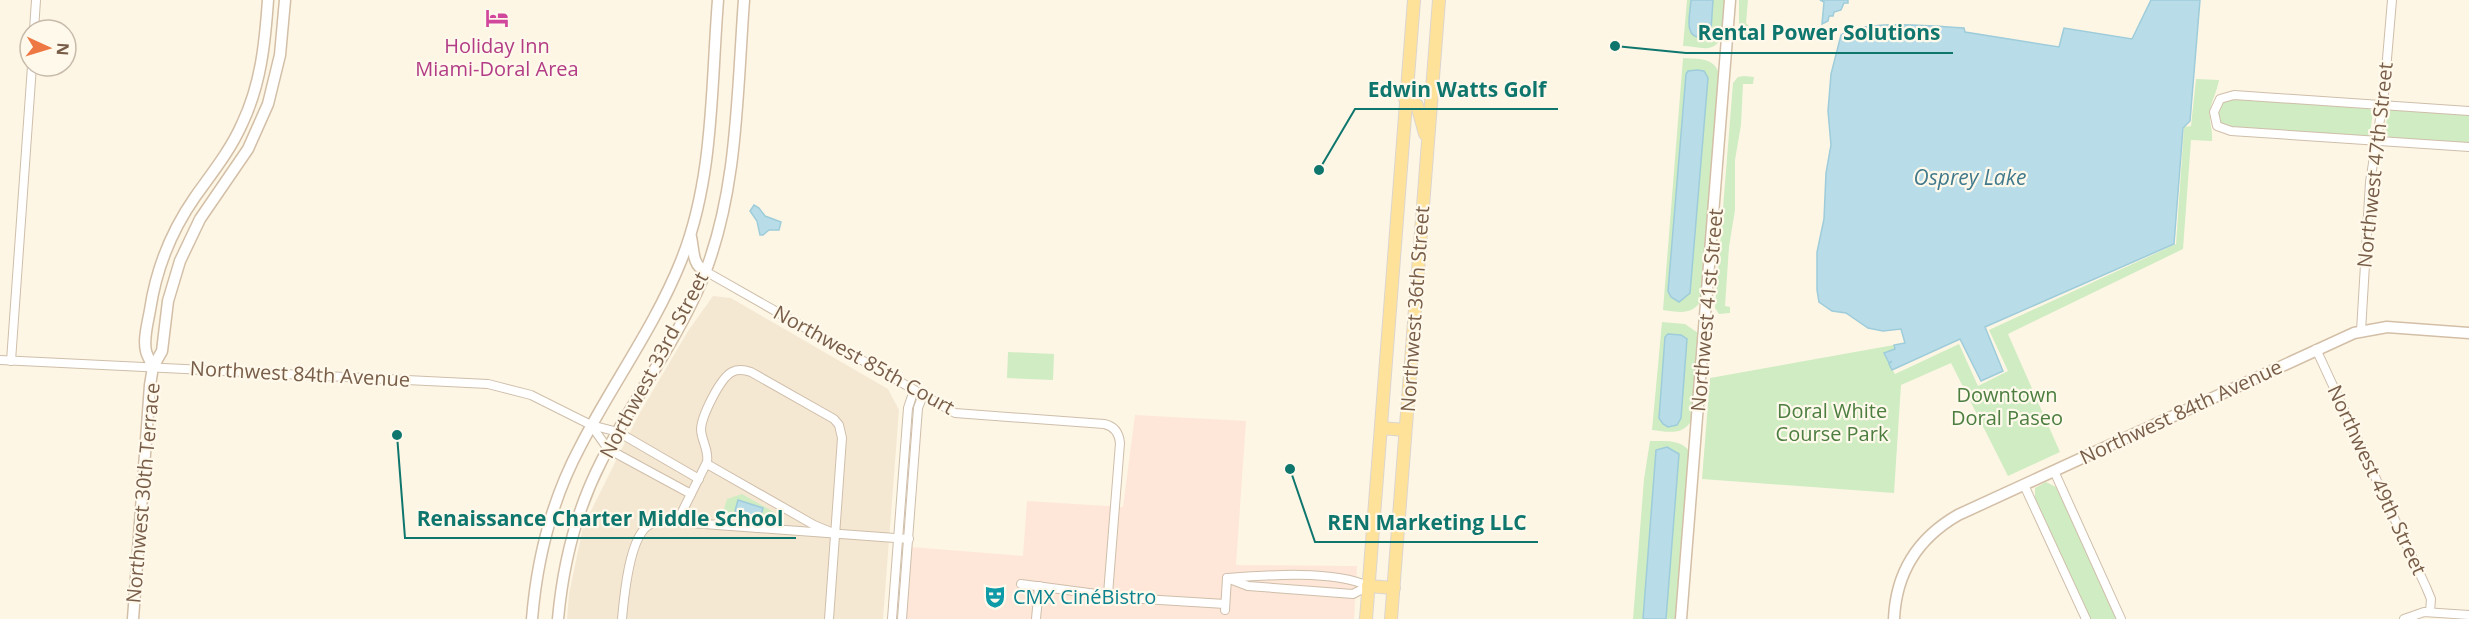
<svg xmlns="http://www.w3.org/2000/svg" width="2469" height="619" viewBox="0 0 2469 619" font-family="'Open Sans',sans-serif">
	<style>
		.residential { fill: #f5e8d3 }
		.commercial { fill: #fee7d8 }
		.green { fill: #d0ecc2; fill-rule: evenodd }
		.water { fill: #b8dde8; stroke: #9eccda; stroke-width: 1.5 }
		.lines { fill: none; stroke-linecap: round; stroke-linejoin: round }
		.street-casing { stroke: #cfbeaa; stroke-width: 10 }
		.secondary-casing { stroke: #d3bfa7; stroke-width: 13 }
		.primary-casing { stroke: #dcd5cf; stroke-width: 14 }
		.street { stroke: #fff; stroke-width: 8 }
		.secondary { stroke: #fff; stroke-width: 10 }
		.primary { stroke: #ffe29a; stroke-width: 12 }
		.labels { text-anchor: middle; stroke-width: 4.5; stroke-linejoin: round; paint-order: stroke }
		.hotel-label { font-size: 20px; fill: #b23c85; stroke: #fff9ec }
		.street-label { font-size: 20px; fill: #785d48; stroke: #fff9ec }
		.park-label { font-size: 20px; fill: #4c7e40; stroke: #fff9ec }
		.culture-label { font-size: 20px; fill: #0d838f; stroke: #fff9ec; text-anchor: start }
		.water-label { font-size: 21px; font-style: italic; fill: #417a8c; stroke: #fff9ec }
		.leader { fill: none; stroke: #0f766e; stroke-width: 2 }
		.callout-dot { fill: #0f766e; stroke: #fff9ec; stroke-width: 2 }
		.callout-label { font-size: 21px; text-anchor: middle; font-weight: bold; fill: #0f766e; stroke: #fff9ec; stroke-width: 4.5; stroke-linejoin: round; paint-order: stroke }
	</style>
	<rect width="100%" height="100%" fill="#fdf6e5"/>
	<path class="residential" d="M713,296L731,298L888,389L899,410L883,619H567L569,594L583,527L638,416L688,331Z"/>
	<path class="commercial" d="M1135,415L1246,421L1236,565L1357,566L1354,619H906L911,547L1023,556L1027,501L1123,507Z"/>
	<g class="green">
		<path d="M1687,0H1691L1689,31L1711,30L1713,0H1724C1723,14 1728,46 1708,48C1701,49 1691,46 1683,46Z"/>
		<path d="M1739,0H1748L1746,23L1751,29L1759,32L1758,38H1745L1739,33Z"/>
		<path d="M1683,58C1697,59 1715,57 1719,74L1702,299C1693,316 1679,312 1663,310ZM1688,71L1668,291L1686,75Z"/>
		<path d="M1744,76L1754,77L1753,84H1743L1741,125L1735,160V210L1729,247L1725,306L1730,307V313L1719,314L1715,308L1733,83L1738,77Z"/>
		<path d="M2196,79L2219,80C2217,92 2211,101 2210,112C2209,123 2213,130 2212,141L2191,140L2183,249L2008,334L2060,452L2008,476L1951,363L1901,385L1894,493L1702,479L1710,378L1894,345L1895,349L1884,353L1892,361L1889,364L1895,374L1959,344L1978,386L2008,371L1989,330L2176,244L2184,127L2191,126Z"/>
		<path d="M2230,98L2368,108L2373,112L2370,134L2367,137L2226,127L2219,122L2217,109L2225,99Z"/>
		<path d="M2392,109L2469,115V144L2390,138C2383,131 2387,121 2388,113Z"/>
		<path d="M1662,322L1685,324L1698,333L1700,341L1693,418C1684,436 1669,432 1652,430Z"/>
		<path d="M1008,352L1054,354L1053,380L1007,378Z"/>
		<path d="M1650,441C1664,441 1681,439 1689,451L1678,619H1666L1678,454L1656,451L1643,619H1633L1644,479Z"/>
		<path d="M2046,482L2056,487L2117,619H2090L2035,499V488Z"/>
		<path d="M742,494L779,515L777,521L735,518L724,509L727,499Z"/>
	</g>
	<g class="water">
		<path d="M1691,0H1713L1711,30L1706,37C1682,41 1690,16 1691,0Z"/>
		<path d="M1820,0H1848V3H1844L1841,10L1834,12L1833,16H1829L1828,21L1822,24L1824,2Z"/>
		<path d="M2151,0H2200L2190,121L2183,128L2174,244L1985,327L2003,371L1981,381L1960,339L1892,370L1889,364L1892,361L1889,363L1884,353L1895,349L1894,345L1905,343L1901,329L1883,331L1868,328L1846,313L1832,311L1819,302L1817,290V252L1824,219L1826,173L1831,145L1828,111L1831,74L1841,35C1863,19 1935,26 1964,28L1965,32L2059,47L2064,28L2132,39Z"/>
		<path d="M1697,70L1704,71L1708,78L1690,293L1679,302L1671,297L1668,291L1686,74L1688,71Z"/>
		<path d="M754,205L759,208L765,216L781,222L779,230H769L763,235H760L757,221L750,211Z"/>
		<path d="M1668,334L1681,335L1687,339L1681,418L1677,425L1668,427L1663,424L1659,418L1665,337Z"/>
		<path d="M1667,447L1679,454L1666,619H1643L1656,450Z"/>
		<path d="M738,500L763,508L760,519L735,511Z"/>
	</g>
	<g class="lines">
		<g class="street-casing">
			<g id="street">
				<path d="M34,30L36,0"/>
				<path d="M2469,111L2234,95L2220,99L2214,112L2217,126L2231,131L2469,147"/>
				<path d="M705,271L955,413L1104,424C1114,426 1119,433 1120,443L1108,594"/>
				<path d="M2361,331L2370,182L2384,94L2392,0"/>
				<path d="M2316,349L2426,587L2431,599L2430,612"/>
				<path d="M0,360L488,384L531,395L591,425L618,432L699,479"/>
				<path d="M11,361L32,66"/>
				<path d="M591,425L608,449L691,494"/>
				<path d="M707,464L814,525L831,532"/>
				<path d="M2054,471L2121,619"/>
				<path d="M2024,485L2086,619"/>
				<path d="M677,522L707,462C709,450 702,442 701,430C701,417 720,378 732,372C738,369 745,370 751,372L834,419L839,425L842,438L829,619"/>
				<path d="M1227,578L1248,586L1353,594L1368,586"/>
				<path d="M1228,578C1267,575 1334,570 1368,586"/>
				<path d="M1021,584L1127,598L1225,604"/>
				<path d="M1225,610L1227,578"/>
				<path d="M622,619C624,597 629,537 649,525C657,519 668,521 677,522L909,539"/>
				<path d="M892,619L908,408L914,390"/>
				<path d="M902,619L918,408L923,395"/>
				<path d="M1036,619L1039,586"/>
				<path d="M2404,619L2424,612L2469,615"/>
			</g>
		</g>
		<g class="secondary-casing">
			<g id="secondary">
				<path d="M691,237C694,250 692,265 705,271"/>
				<path d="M153,367C151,362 147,356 146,351C143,339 148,322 150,310C156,270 172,230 195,197C212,173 230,151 242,124C261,84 265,43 268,0"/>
				<path d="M133,619L150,385L153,367L162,351L168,301L180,261L200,219L248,149L268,104L280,55L285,0"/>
				<path d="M532,619C537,558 552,499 581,445C613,383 655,326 681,261C714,179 711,87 718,0"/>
				<path d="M558,619C563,564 576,511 601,462C633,399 676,343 703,278C738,191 737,93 744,0"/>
				<path d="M1681,619L1730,0"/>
				<path d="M1894,619C1896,572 1918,538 1958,515L2354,333L2387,327L2469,333"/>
			</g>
		</g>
		<g class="primary-casing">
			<g id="primary">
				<path d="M1405,99L1417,105L1425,134"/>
				<path d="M1381,428L1405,430"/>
				<path d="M1368,586L1394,588"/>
				<path d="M1366,619L1414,0"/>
				<path d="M1391,619L1439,0"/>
			</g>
		</g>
		<use href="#street" class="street"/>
		<use href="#secondary" class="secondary"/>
		<use href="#primary" class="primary"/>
	</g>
	<defs>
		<g id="hotel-bare" transform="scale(1.8)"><path d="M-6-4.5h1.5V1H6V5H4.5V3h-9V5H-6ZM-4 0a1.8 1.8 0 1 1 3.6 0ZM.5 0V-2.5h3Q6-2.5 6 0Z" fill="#d1479c" stroke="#fff9ec" stroke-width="2.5" paint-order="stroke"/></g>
		<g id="theatre-bare" transform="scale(1.8)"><path d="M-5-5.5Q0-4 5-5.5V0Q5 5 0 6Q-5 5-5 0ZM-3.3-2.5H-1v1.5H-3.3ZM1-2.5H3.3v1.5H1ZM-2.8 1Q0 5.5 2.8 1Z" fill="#0f9aa8" stroke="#fff9ec" stroke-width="2.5" paint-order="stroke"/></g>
	</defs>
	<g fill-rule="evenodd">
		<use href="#hotel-bare" x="497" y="18"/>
		<use href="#theatre-bare" x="995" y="597"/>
	</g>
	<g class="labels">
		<g class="hotel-label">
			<text x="497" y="53">Holiday Inn<tspan x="497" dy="23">Miami-Doral Area</tspan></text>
		</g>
		<g class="street-label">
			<text transform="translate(2375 165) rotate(-84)" y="7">Northwest 47th Street</text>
			<text transform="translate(1415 309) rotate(-86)" y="7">Northwest 36th Street</text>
			<text transform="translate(1707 310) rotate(-85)" y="7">Northwest 41st Street</text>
			<text transform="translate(864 360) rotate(29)" y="7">Northwest 85th Court</text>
			<text transform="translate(654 365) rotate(-62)" y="7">Northwest 33rd Street</text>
			<text transform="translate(300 374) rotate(3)" y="7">Northwest 84th Avenue</text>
			<text transform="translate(2181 412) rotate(-25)" y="7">Northwest 84th Avenue</text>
			<text transform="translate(2377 480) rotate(65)" y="7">Northwest 49th Street</text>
			<text transform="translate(143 493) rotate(-85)" y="7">Northwest 30th Terrace</text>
		</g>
		<g class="park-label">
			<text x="2007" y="402">Downtown<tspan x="2007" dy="23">Doral Paseo</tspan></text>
			<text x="1832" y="418">Doral White<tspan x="1832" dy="23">Course Park</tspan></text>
		</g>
		<g class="culture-label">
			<text x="1013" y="604">CMX CinéBistro</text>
		</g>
		<g class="water-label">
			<text x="1970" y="185">Osprey Lake</text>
		</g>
	</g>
	<path class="leader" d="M1615 46L1686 53H1953M1319 170L1355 109H1558M397 435L405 538H796M1290 469L1315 542H1538"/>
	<g class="callout-dot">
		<circle cx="1615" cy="46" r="6"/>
		<circle cx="1319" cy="170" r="6"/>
		<circle cx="397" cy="435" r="6"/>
		<circle cx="1290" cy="469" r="6"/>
	</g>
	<g class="callout-label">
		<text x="1819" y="40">Rental Power Solutions</text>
		<text x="1457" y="97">Edwin Watts Golf</text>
		<text x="600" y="526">Renaissance Charter Middle School</text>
		<text x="1427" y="530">REN Marketing LLC</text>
	</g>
	<g transform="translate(48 48) rotate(94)"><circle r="28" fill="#fff9ec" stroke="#c9bbaa" stroke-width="1.5"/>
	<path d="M0-4.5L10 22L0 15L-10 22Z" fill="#ed7844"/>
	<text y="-9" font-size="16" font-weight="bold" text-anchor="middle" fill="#785d48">N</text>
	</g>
</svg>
